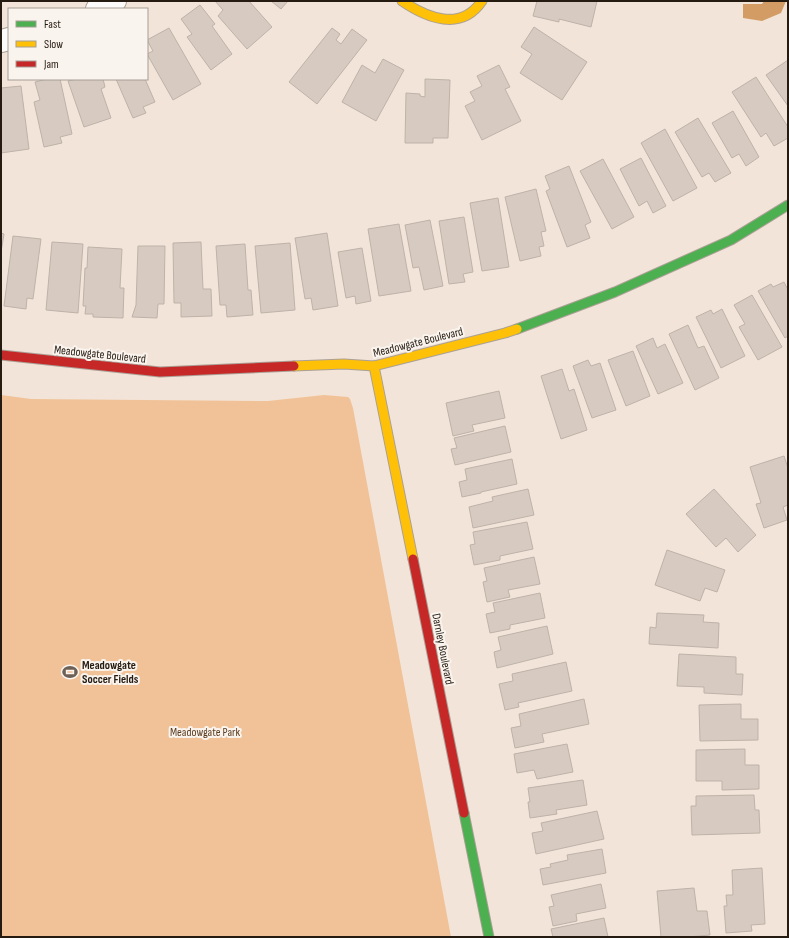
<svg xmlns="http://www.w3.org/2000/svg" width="789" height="938" viewBox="0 0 789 938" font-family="'Sofia Sans Condensed',sans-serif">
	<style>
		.green { fill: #f1c297 }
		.water { fill: #d29c64 }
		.building { fill: #d7cbc1; stroke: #beb2a9 }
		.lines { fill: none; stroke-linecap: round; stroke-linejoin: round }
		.street-casing { stroke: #aba096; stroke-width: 24 }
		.fast-casing { stroke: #aba096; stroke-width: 11 }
		.slow-casing { stroke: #aba096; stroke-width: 11 }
		.jam-casing { stroke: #aba096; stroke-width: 11 }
		.street { stroke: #fdfbf9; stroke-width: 22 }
		.fast { stroke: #4caf50; stroke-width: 9 }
		.slow { stroke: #ffc107; stroke-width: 9 }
		.jam { stroke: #c62828; stroke-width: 9 }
		.labels { text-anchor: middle; stroke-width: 4; stroke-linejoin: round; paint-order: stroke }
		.street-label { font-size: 12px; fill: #251b11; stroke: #faf4ef }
		.poi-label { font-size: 12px; font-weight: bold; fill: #251b11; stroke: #faf4ef; text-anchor: start }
		.park-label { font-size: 12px; fill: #5c3d1f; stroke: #faf4ef }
	</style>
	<rect width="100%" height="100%" fill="#f2e4d8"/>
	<path class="green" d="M1,395L31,399L268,401L324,395L348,397L350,399L353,408L451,937H1Z"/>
	<path class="water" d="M764,1H786L781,13L762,21L743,18V4H762Z"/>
	<g class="building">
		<path d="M215,1H249L272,27L247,49L218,16L223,10Z"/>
		<path d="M271,1H288L281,9Z"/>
		<path d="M537,1H597L591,27L559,19V22L533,16Z"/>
		<path d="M200,5L215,24L212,26L232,54L211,70L187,37L192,34L181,19Z"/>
		<path d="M534,27L587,62L562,100L520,73L532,54L521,47Z"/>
		<path d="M169,28L201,84L173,100L147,54L153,51L147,40Z"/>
		<path d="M332,28L340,34L336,40L341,44L352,29L367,40L317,104L289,82Z"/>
		<path d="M383,59L404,70L376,121L342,102L362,65L375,73Z"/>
		<path d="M788,60V106L766,75Z"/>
		<path d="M499,65L510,87L505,89L521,121L482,140L465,106L475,101L470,92L482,86L477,76Z"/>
		<path d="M756,77L788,127V138L774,146L766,133L761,137L732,92Z"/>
		<path d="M47,79H60L72,134L60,137L62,143L44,147L34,102L40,100L35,82Z"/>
		<path d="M76,79H103L105,87L101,89L111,118L84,127L68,81Z"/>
		<path d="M116,79H145L155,102L143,107L146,113L133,118Z"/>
		<path d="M425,79L450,80L448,138H433V143H405L406,93L420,94V96L425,97Z"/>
		<path d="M21,86L29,149L1,153V88Z"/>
		<path d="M733,111L759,157L746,166L739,154L732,158L712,123Z"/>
		<path d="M698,118L731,173L715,182L709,173L702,177L675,132Z"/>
		<path d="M665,129L697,188L673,201L641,143Z"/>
		<path d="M641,158L666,206L653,213L647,201L639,206L620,169Z"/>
		<path d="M603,159L634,217L612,229L580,171Z"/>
		<path d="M569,166L591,222L585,225L590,238L567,247L546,191L550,189L545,176Z"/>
		<path d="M536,189L546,231L541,232L544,246L539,247L541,256L520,261L505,197Z"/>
		<path d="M498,198L509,267L482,271L470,203Z"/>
		<path d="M464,217L473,272L463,274L465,282L449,284L439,221Z"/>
		<path d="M430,220L443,286L424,290L419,267L413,268L405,225Z"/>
		<path d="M399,224L411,291L379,296L368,229Z"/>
		<path d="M1,233L4,234L1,252Z"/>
		<path d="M327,233L338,306L313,310L311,298L305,299L295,238Z"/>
		<path d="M13,236L41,239L33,299L27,298L26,309L4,306Z"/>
		<path d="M52,242L83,244L78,313L46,310Z"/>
		<path d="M201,242L203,289H211L212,316L181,317V303H174L173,243Z"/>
		<path d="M290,243L295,310L261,313L255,246Z"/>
		<path d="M245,244L248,290H251L253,315L227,317L226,305H220L216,246Z"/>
		<path d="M138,246H165L164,304H158L157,318L132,317L136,305Z"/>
		<path d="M88,247L122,249L120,288H124L123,318L93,317V314H85L86,306H83L85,268H87Z"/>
		<path d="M362,248L371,301L356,304L355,296L346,298L338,252Z"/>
		<path d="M784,282L788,290V336L785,338L758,291L771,284L773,287Z"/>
		<path d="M752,295L782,347L758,360L739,327L745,324L734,305Z"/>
		<path d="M722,309L745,356L721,368L696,317L711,310L713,314Z"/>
		<path d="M688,325L698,348L704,346L719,378L695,390L669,334Z"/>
		<path d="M653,338L657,348L665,344L683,383L658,394L636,346Z"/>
		<path d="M633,351L650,396L626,406L608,360Z"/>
		<path d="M588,360L591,366L600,363L616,410L592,418L573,366Z"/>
		<path d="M562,369L569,391L574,389L587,430L561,439L541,376Z"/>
		<path d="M499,391L505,418L472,425L474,431L453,436L446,403Z"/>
		<path d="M505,426L511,452L455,465L451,449L457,448L454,438Z"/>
		<path d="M784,456L788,468V505L783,507L787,520L764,528L756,504L761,503L750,467Z"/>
		<path d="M512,459L517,484L481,492V493L462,497L459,482L467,480L465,469Z"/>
		<path d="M528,489L534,515L473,528L469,507L493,501L492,497Z"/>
		<path d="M714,489L756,535L738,552L726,538L716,547L686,514Z"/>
		<path d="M527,522L533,549L500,556V560L474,565L470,545L475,544L473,532Z"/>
		<path d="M667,550L725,570L717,592L705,588L700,601L655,585Z"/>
		<path d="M534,557L540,584L508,590L510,597L487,602L483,582L487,581L484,568Z"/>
		<path d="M540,593L545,618L510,625V629L490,633L486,614L495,612L493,603Z"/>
		<path d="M657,613L704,615L703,622L719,623L718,648L649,644L650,627L656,628Z"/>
		<path d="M547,626L553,654L497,668L494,652L501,650L498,637Z"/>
		<path d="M679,654L736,657V674H743L742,695L704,693V687L677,686Z"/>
		<path d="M566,662L572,691L518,703L519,707L505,710L499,684L513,681L512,674Z"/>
		<path d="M584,699L589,724L542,734L544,742L515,748L511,728L521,726L519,714Z"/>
		<path d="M741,704V719H758V740L700,741L699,705Z"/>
		<path d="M567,744L573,772L537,779L534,770L517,773L514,754Z"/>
		<path d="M745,749V765H759V789L722,790V781H696V750Z"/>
		<path d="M583,780L587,805L556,810L557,814L530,818L528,802H530L528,788Z"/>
		<path d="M754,795L755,810H759L760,833L692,835L691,806H696V796Z"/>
		<path d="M597,811L604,839L536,854L532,833L543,831L541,823Z"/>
		<path d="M602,849L606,873L543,885L540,869L551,867L550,864L568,860L567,855Z"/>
		<path d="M762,868L765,924L751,925L752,931L726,933L724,906H727L726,895H733L732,870Z"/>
		<path d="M601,884L606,908L576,914L577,921L553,926L549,907L554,906L551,895Z"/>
		<path d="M694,888L697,911H707L710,935L688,937H661L657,891Z"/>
		<path d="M604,918L608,937H553L551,929Z"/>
	</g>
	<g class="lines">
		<g class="street-casing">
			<g id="street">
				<path d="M97,9L115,1"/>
				<path d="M1,41L9,39"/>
			</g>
		</g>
		<g class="fast-casing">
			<g id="fast">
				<path d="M517,329L615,292L731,240L788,205"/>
				<path d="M464,813L489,937"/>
			</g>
		</g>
		<g class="slow-casing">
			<g id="slow">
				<path d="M402,1C427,18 461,32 482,1"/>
				<path d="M294,366L344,364L374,366L505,333L517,329"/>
				<path d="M374,366L413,559"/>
			</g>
		</g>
		<g class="jam-casing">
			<g id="jam">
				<path d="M1,355L160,372L294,366"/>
				<path d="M413,559L464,813"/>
			</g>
		</g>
		<use href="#street" class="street"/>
		<use href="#fast" class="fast"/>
		<use href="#slow" class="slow"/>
		<use href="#jam" class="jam"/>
	</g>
	<defs>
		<g id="stadium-bare" transform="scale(1.2)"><path d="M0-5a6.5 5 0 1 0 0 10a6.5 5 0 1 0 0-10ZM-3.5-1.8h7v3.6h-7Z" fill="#6d6157" stroke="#faf4ef" stroke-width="2.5" paint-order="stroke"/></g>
	</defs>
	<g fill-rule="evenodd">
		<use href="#stadium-bare" x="70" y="672"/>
	</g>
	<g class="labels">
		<g class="street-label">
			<text transform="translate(418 342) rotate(-14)" y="4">Meadowgate Boulevard</text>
			<text transform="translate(100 354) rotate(6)" y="4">Meadowgate Boulevard</text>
			<text transform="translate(443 649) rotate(79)" y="4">Darnley Boulevard</text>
		</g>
		<g class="poi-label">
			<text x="82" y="669">Meadowgate<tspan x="82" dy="14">Soccer Fields</tspan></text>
		</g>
		<g class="park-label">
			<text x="205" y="736">Meadowgate Park</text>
		</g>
	</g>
	<rect width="789" height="938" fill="none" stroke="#251b11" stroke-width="4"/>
	<rect x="8" y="8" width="140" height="72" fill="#faf4ef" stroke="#a59d96"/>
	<rect x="16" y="21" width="20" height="6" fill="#4caf50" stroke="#a59d96"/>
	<text x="44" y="28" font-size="12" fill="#251b11">Fast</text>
	<rect x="16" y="41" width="20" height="6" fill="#ffc107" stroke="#a59d96"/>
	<text x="44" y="48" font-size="12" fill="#251b11">Slow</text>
	<rect x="16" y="61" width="20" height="6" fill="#c62828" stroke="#a59d96"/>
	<text x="44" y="68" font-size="12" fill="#251b11">Jam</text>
</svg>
